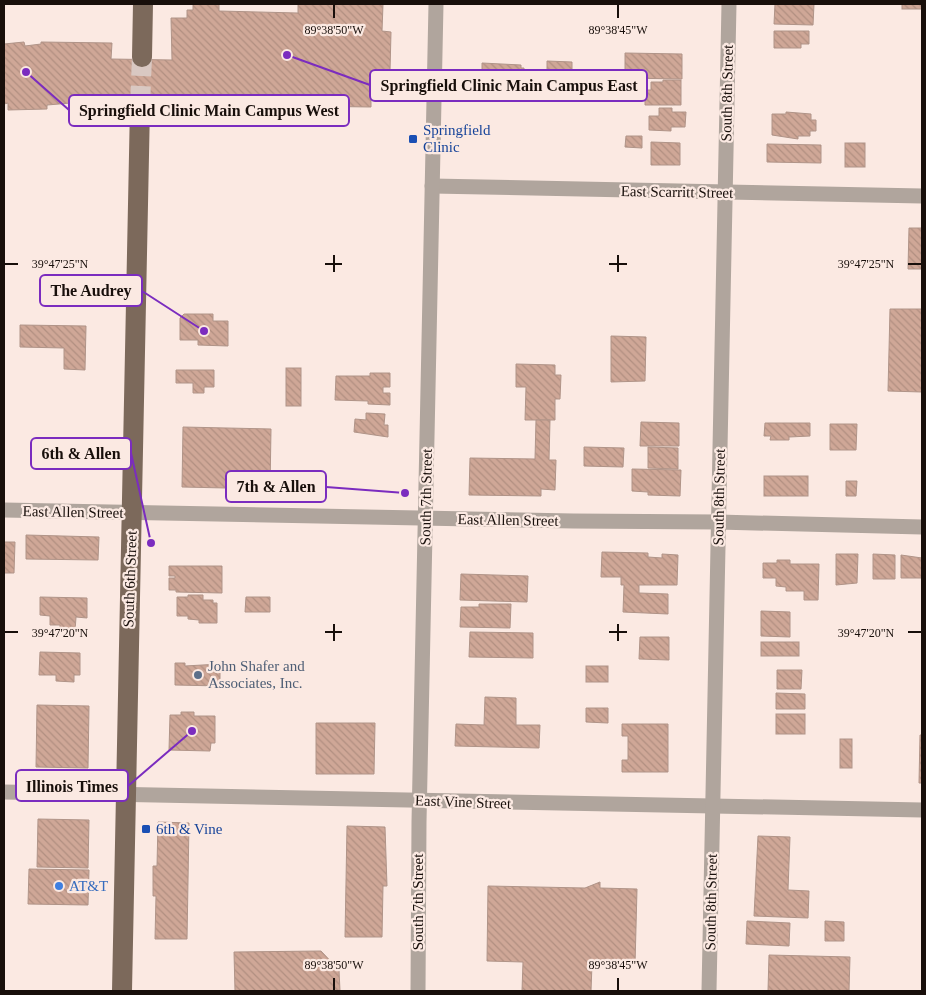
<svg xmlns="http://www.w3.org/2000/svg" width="926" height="995" viewBox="0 0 926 995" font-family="Georgia,serif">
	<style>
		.building { fill: url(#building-back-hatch); stroke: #b09488 }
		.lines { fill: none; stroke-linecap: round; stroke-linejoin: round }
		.major-tunnel { stroke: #d9c8c2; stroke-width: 20; stroke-dasharray: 20 10; stroke-linecap: butt }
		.minor { stroke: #b0a59d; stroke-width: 15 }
		.major { stroke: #7c695b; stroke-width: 20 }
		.ticks { fill: none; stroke: #180f0b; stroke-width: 2 }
		.transit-dot { fill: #1a4fb4; stroke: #fbe9e2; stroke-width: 2 }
		.service-dot { fill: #5c6f8a; stroke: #fbe9e2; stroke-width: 2 }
		.shop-dot { fill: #3f7fe0; stroke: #fbe9e2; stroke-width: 2 }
		.labels { text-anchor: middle; stroke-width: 4.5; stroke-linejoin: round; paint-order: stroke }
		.street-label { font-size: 15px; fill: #180f0b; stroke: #fbe9e2 }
		.transit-label { font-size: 15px; fill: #164399; stroke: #fbe9e2; text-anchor: start }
		.service-label { font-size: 15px; fill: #4e5e75; stroke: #fbe9e2; text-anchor: start }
		.shop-label { font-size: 15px; fill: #366cbe; stroke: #fbe9e2; text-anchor: start }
		.ticks-label { font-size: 12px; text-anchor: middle; fill: #180f0b; stroke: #fbe9e2; stroke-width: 4.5; stroke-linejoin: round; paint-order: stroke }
		.leader { fill: none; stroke: #7b2cbf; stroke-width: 2 }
		.callout-dot { fill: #7b2cbf; stroke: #fbe9e2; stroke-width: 2 }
		.callout { fill: #fbe9e2; stroke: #7b2cbf; stroke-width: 2 }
		.callout-label { font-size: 16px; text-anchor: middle; font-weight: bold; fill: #180f0b }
	</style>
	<defs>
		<pattern id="building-back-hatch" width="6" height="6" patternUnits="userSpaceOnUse" patternTransform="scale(1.25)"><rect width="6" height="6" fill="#cfa797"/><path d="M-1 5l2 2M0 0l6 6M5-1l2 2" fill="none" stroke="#b18f81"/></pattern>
	</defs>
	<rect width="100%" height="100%" fill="#fbe9e2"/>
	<g class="building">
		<path d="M193,4H219V11L298,13V4H383L382,31L391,32L390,71L385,72L384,83L371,84V107L298,106L294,100H290L287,106L95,103V101L47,105V109L8,110V103L4,104V44L24,42L25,46L41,44V42L112,43L111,59L172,60L171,18H187V10H193Z"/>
		<path d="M775,4H814L813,25L774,24Z"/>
		<rect x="902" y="4" width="20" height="5"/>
		<path d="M774,31H809V44H801V48H774Z"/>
		<path d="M625,53L682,54V79L625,78Z"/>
		<path d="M547,61L572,62V86H547Z"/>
		<path d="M482,63L521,65V68H524V79H521V87H482Z"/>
		<path d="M663,80H681V105H645V90H651V82H663Z"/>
		<path d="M659,108H672V112H686L685,127H671V131L649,130V116H659Z"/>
		<path d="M786,112L811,114V120H816V131H810V136H798V139L772,135V114H786Z"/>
		<path d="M626,136H642V148L625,147Z"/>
		<path d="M651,142L680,143V165H651Z"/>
		<rect x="845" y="143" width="20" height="24"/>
		<path d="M767,144L821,145V163L767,162Z"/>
		<path d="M909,228H922V269H908Z"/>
		<path d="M890,309H922V392L888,391Z"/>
		<path d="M184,314H213V321H228V346L198,345V340H180V318Z"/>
		<path d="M20,325L86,326L85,370L64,369V348L20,347Z"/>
		<path d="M611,336L646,337L645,381L611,382Z"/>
		<path d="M516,364L555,365V375H561L560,399H555V420H525L526,387H516Z"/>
		<rect x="286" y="368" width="15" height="38"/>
		<path d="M176,370H214V387H204V393H193V383H176Z"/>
		<path d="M370,373H390V387H383V393H390V405L368,404V401L335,400L336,376H370Z"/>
		<path d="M366,413L385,414L384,425H388V437L354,432L355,419L366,420Z"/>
		<path d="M536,420H550L549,460H556L555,490L541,489V496L469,495L470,458L535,459Z"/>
		<path d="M641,422L679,423V446H640Z"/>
		<path d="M765,423H810V436L789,437V440H770L771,436H764Z"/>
		<path d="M830,424H857L856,450H830Z"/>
		<path d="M183,427L271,429L270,489L182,487Z"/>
		<path d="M584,447L624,448L623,467L584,466Z"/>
		<path d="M648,447L678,448V469L648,468Z"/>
		<path d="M632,469L681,470L680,496L648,495V492L632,491Z"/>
		<rect x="764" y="476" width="44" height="20"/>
		<path d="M846,481H857L856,496H846Z"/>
		<path d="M26,535L99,537L98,560L26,559Z"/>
		<path d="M4,542H15L14,573H4Z"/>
		<path d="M602,552L648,553V557L662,558V554L678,555L677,585H639V593L668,594V614L623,612L624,585H621V577H601Z"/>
		<path d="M836,554H858L857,583L836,585Z"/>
		<path d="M873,554L895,555V579H873Z"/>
		<path d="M901,555L922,558V578H901Z"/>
		<path d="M777,560H790V564H819L818,600H804V591H786V587L776,586V578H763V563H777Z"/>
		<path d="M169,566H222V593L176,592V590H169V578H175V576H169Z"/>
		<path d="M461,574L528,576L527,602L460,600Z"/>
		<path d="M188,595H203V600H213V603H217V623H199V620L188,619V616H177V597H188Z"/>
		<path d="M40,597L87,598V618L76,617L75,631H60V625H50V616L40,615Z"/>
		<path d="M246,597H270V612H245Z"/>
		<path d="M479,604H511L510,628L460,627L461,607H479Z"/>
		<path d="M761,611L790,612V637L761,636Z"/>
		<path d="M470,632L533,633V658L469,657Z"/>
		<path d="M640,637H669V660L639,659Z"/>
		<rect x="761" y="642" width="38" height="14"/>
		<path d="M40,652L80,653V675H74V682L56,681V675H39Z"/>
		<path d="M175,663H185V666L220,664V686L175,685Z"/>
		<rect x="586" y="666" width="22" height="16"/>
		<path d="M777,670H802L801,689H777Z"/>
		<path d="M776,693L805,694V709H776Z"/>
		<path d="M485,697L516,698V725H540L539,748L455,746L456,724L484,725Z"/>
		<path d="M37,705L89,706L88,768L36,767Z"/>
		<path d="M586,708H608V723L586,722Z"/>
		<path d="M181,712H194V716H215V743H211L210,751L169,750L170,715H181Z"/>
		<rect x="776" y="714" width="29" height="20"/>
		<path d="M316,723H375L374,774H316Z"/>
		<path d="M622,724H668V772H622V760H628V736H622Z"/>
		<path d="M920,735H922V783H919Z"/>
		<rect x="840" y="739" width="12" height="29"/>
		<path d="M38,819L89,820L88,868L37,867Z"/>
		<path d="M158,822L189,823L187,939H155L156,896H153V866H157Z"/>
		<path d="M347,826L385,827L387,886H383L382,937H345Z"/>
		<path d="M758,836L790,837L788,890L809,891L808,918L754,916Z"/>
		<path d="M29,869L89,870L88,905L28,904Z"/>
		<path d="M600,882V888L637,889L635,965L592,964L591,991H522L523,962L487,961L488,886L585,888Z"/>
		<path d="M747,921L790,923L789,946L746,944Z"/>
		<path d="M825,921L844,922V941H825Z"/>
		<path d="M321,951L339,970L340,991H235L234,952Z"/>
		<path d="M769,955L850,957L849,991H768Z"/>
	</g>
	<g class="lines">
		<path class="major-tunnel" d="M140,106L142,57"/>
		<g class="minor">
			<path d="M432,186L922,196"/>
			<path d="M4,510L573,521L718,522L922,527"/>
			<path d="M4,792L922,810"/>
			<path d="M418,991L419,822L436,4"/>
			<path d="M709,991L729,4"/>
		</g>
		<g class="major">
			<path d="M142,57L143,4"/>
			<path d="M122,991L140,106"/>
		</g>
	</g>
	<path class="ticks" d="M334,5V18M618,5V18M334,255V272M618,255V272M5,264H18M325,264H342M609,264H627M908,264H921M334,624V641M618,624V641M5,632H18M325,632H342M609,632H627M908,632H921M334,978V990M618,978V990"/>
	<g class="transit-dot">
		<rect x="408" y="134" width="10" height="10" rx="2.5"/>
		<rect x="141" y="824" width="10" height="10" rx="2.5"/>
	</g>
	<circle class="service-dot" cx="198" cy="675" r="5"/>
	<circle class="shop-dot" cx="59" cy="886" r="5"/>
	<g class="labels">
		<g class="street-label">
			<text transform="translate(727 93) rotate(-89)" y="5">South 8th Street</text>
			<text transform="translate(677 192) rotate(1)" y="5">East Scarritt Street</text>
			<text transform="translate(426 497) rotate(-89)" y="5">South 7th Street</text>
			<text transform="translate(719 497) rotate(-89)" y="5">South 8th Street</text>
			<text transform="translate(73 512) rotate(1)" y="5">East Allen Street</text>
			<text transform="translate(508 520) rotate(1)" y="5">East Allen Street</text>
			<text transform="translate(130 579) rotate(-88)" y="5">South 6th Street</text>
			<text transform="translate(463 802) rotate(2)" y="5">East Vine Street</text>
			<text transform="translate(418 902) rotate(-90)" y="5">South 7th Street</text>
			<text transform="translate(711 902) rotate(-89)" y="5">South 8th Street</text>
		</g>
		<g class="transit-label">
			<text x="423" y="135">Springfield<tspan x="423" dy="17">Clinic</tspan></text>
			<text x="156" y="834">6th &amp; Vine</text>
		</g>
		<g class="service-label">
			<text x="208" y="671">John Shafer and<tspan x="208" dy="17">Associates, Inc.</tspan></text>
		</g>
		<g class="shop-label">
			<text x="69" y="891">AT&amp;T</text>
		</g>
	</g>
	<g class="ticks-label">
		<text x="334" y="34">89°38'50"W</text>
		<text x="618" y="34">89°38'45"W</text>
		<text x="60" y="268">39°47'25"N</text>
		<text x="866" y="268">39°47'25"N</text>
		<text x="60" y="637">39°47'20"N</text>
		<text x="866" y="637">39°47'20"N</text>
		<text x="334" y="969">89°38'50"W</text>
		<text x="618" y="969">89°38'45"W</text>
	</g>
	<path class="leader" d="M287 55L370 85M26 72L69 110M204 331L142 291M151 543L131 453M405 493L326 487M192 731L128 786"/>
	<g class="callout-dot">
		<circle cx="287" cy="55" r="5"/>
		<circle cx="26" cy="72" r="5"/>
		<circle cx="204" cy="331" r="5"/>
		<circle cx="151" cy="543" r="5"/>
		<circle cx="405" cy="493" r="5"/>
		<circle cx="192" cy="731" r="5"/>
	</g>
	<g class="callout">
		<rect x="370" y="70" width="277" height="31" rx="5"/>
		<rect x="69" y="95" width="280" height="31" rx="5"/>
		<rect x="40" y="275" width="102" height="31" rx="5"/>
		<rect x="31" y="438" width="100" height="31" rx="5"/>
		<rect x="226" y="471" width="100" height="31" rx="5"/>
		<rect x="16" y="770" width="112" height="31" rx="5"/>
	</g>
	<g class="callout-label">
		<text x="509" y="91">Springfield Clinic Main Campus East</text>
		<text x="209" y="116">Springfield Clinic Main Campus West</text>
		<text x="91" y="296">The Audrey</text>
		<text x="81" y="459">6th &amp; Allen</text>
		<text x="276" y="492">7th &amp; Allen</text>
		<text x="72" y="792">Illinois Times</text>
	</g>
	<rect width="926" height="995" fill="none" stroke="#180f0b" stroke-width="10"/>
</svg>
